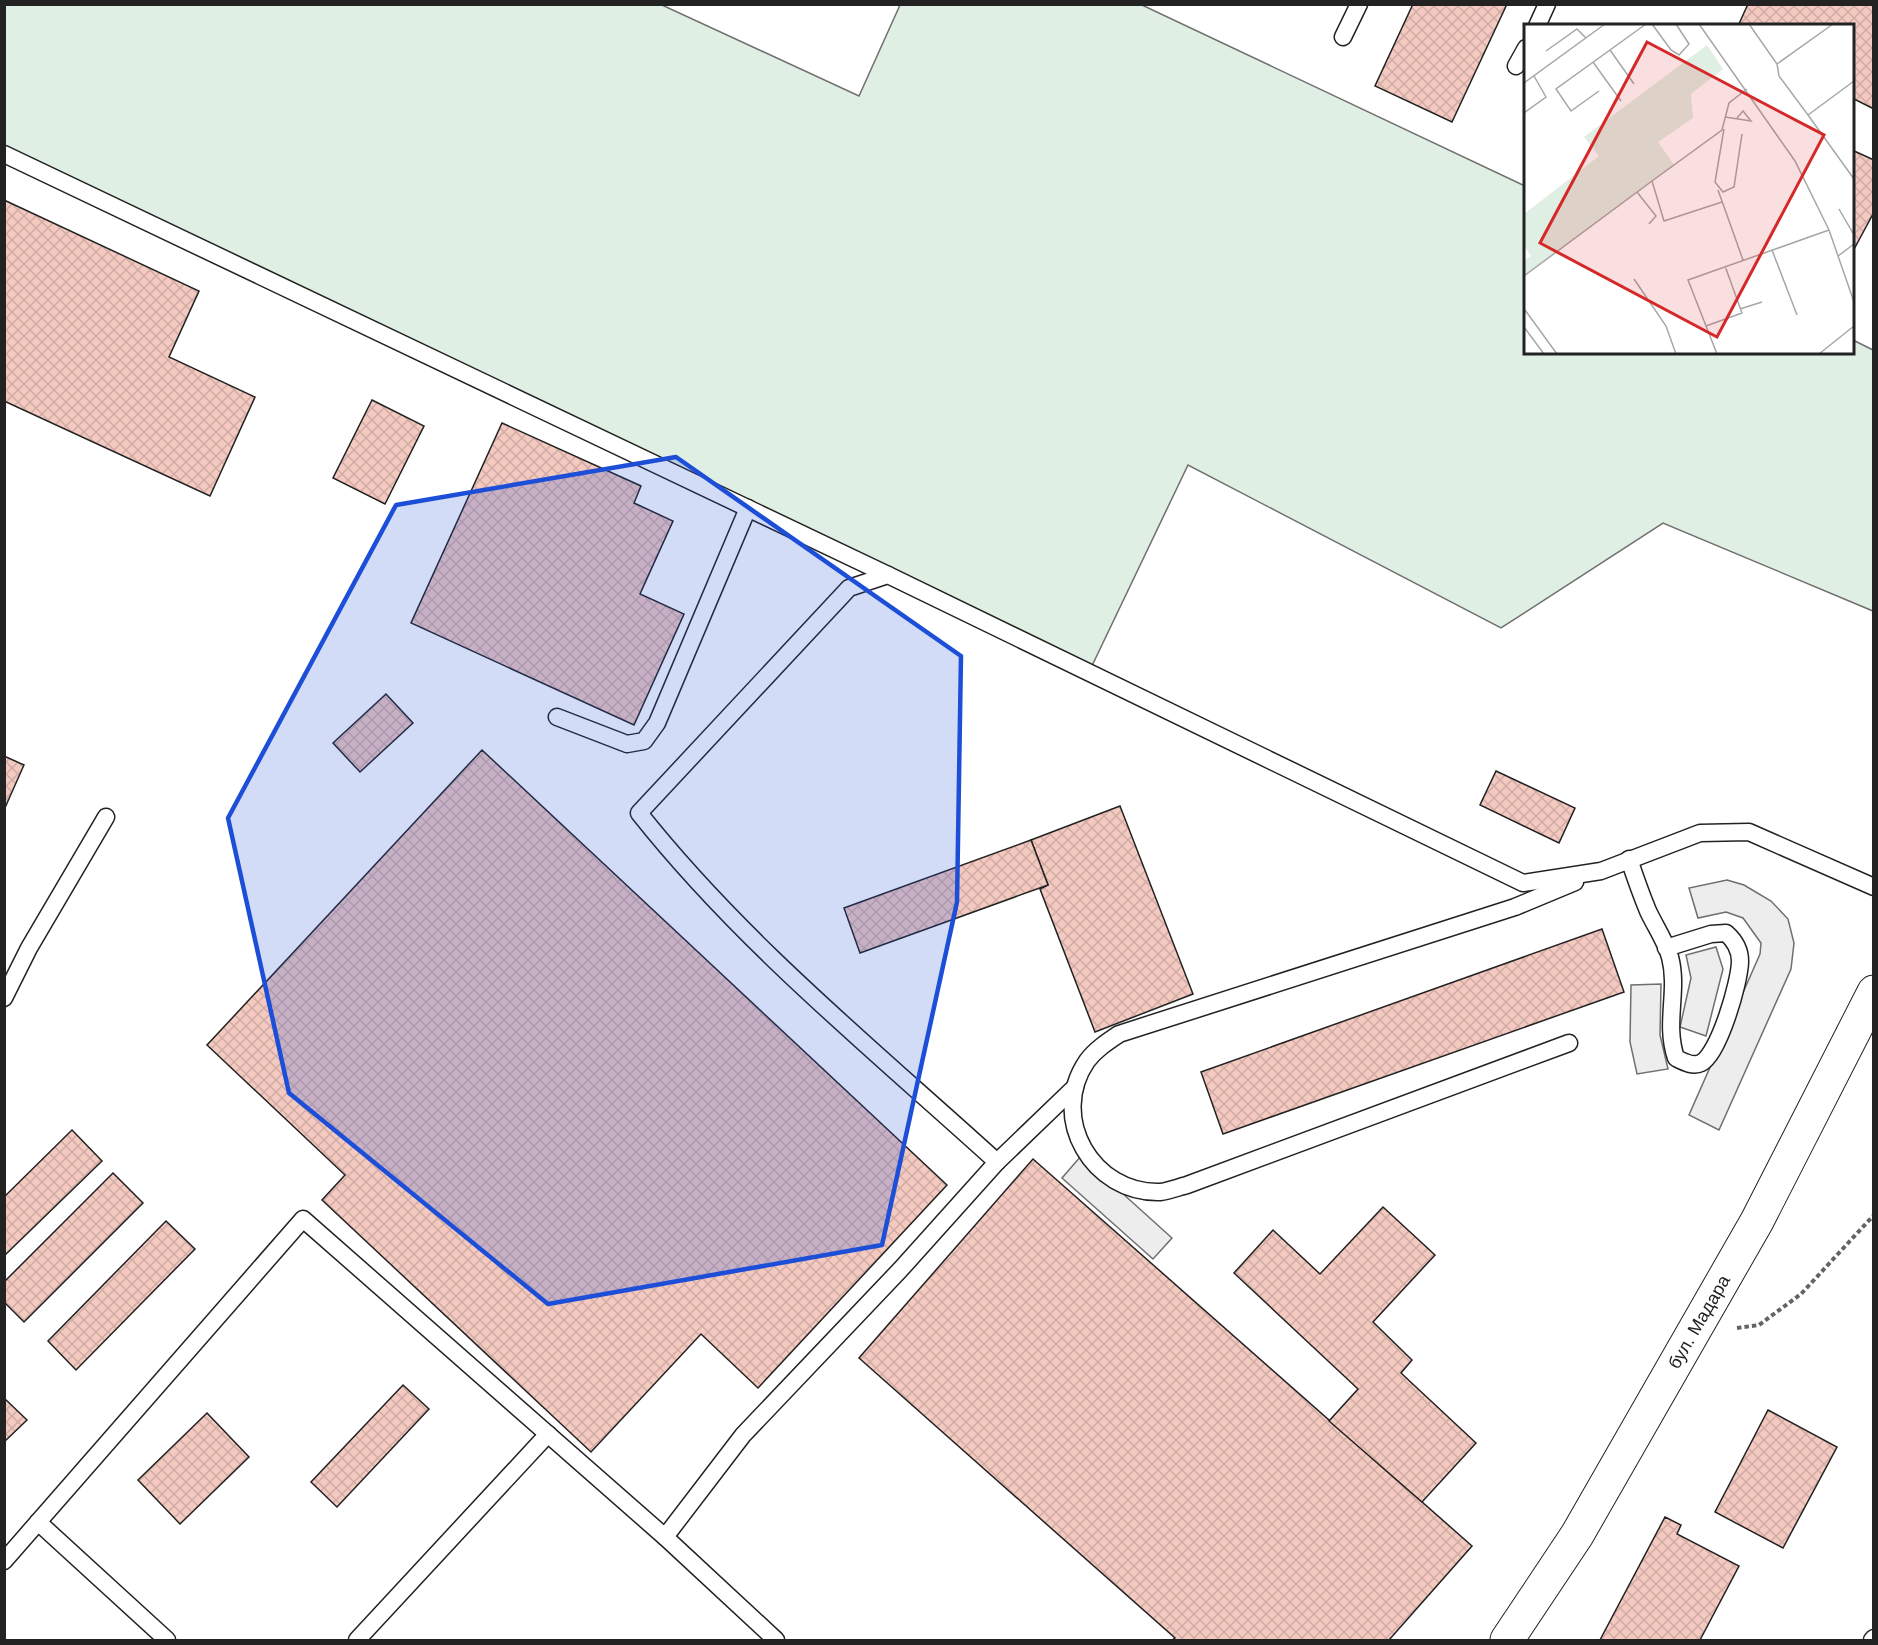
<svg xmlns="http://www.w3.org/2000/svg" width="1878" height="1645" viewBox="0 0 1878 1645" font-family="Arial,sans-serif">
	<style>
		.grass { fill: #e0efe3; stroke: #6f6f6f; stroke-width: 1.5 }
		.parking { fill: #ededed; stroke: #6f6f6f; stroke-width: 1.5 }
		.building { fill: url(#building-cross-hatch); stroke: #222; stroke-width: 1.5 }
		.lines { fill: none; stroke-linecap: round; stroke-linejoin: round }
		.lane-casing { stroke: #222; stroke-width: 19 }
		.secondary-casing { stroke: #222; stroke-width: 35 }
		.path { stroke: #646464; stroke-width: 4; stroke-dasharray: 4.5 3; stroke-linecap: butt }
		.lane { stroke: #fff; stroke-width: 16 }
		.secondary { stroke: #fff; stroke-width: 33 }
		.marked { fill: #1d4ed8; fill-opacity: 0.2; stroke: #1d4ed8; stroke-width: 4.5; stroke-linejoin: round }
		.labels { text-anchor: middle; stroke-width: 4.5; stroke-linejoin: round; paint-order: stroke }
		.street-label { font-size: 18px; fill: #222; stroke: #fff }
		.inset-road { fill: none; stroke: #a7a7a7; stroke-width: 1.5 }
		.view { fill: #d62828; fill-opacity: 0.15; stroke: #d62828; stroke-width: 3 }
		.inset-edge { fill: none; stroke: #222; stroke-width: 3 }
	</style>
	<defs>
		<pattern id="building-cross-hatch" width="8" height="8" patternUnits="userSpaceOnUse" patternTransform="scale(1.5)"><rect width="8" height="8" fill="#f3c9c0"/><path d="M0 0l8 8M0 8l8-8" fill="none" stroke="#d0aca5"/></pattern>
	</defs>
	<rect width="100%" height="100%" fill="#fff"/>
	<path class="grass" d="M4,5H662L859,96L900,5H1142L1525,186L1526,352H1852L1853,340L1873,350V611L1663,523L1501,628L1188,465L1089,672L5,154Z"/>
	<g class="parking">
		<path d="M1727,880L1744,885L1771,901L1788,919L1794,943L1791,969L1719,1130L1689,1115L1760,954L1761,943L1743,918L1726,912L1698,918L1689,888Z"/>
		<path d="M1716,947L1723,969L1706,1036L1680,1027L1691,978L1686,955Z"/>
		<path d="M1661,984L1660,1035L1668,1069L1637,1074L1630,1042L1631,985Z"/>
		<path d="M1081,1156L1172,1238L1153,1259L1062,1178Z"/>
	</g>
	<g class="building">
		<path d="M1413,4H1507L1452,122L1375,86Z"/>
		<path d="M1748,4H1874V109L1852,98V26H1738Z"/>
		<path d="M1852,150L1874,160V212L1852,253Z"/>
		<path d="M4,200L199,291L169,357L255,397L210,496L4,401Z"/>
		<path d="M372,400L424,426L385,504L333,478Z"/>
		<path d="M502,423L641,486L634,503L673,521L640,594L684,614L634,725L411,623Z"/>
		<path d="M386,694L413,723L360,772L333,743Z"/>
		<path d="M482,750L947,1185L758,1388L701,1334L591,1452L322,1200L345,1175L207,1045Z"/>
		<path d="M4,756L24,765L4,810Z"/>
		<path d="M1496,771L1575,808L1559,843L1480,805Z"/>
		<path d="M1120,806L1193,994L1095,1032L1040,889L1048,885L1031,840Z"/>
		<path d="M1031,840L1048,885L860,953L844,908Z"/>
		<path d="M1602,929L1624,992L1223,1134L1201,1072Z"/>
		<path d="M72,1130L102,1161L4,1256V1197Z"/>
		<path d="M1033,1159L1472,1546L1389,1640H1172L1175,1638L859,1358Z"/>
		<path d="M113,1173L143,1203L24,1322L4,1302V1282Z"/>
		<path d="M1383,1207L1435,1255L1373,1322L1412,1360L1401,1373L1476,1443L1422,1502L1329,1421L1358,1389L1234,1273L1273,1230L1320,1274Z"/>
		<path d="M166,1221L195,1249L76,1370L48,1341Z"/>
		<path d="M403,1385L429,1409L337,1507L311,1482Z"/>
		<path d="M4,1398L27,1420L4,1442Z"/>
		<path d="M1768,1410L1837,1447L1783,1548L1715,1512Z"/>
		<path d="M207,1413L249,1457L180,1524L138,1480Z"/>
		<path d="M1665,1517L1681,1525L1677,1534L1739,1566L1700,1640H1600Z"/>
	</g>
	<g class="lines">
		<g class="lane-casing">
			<g id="lane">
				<path d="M1537,26L1547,4"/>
				<path d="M1343,37L1359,4"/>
				<path d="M1516,66L1526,48"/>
				<path d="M4,154L888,575"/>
				<path d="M557,717L627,744L644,741L657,723L748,508"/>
				<path d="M1629,859C1635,877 1641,894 1648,911C1655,926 1666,942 1670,957C1679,991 1664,1023 1676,1058C1684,1062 1693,1067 1701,1063C1719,1054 1740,981 1740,961C1740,950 1734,940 1726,933L1711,934L1666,948"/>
				<path d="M4,998L29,948L106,817"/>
				<path d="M1569,1043L1187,1185C1179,1187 1169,1191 1160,1192C1093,1194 1048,1118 1087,1061C1095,1050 1107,1042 1119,1034L1515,907L1575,882"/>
				<path d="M997,1162C875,1051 742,943 639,813L849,588L888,575L1523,883L1601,871L1700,833L1749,832L1874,887"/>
				<path d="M38,1522L167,1640"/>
				<path d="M665,1537L743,1435L900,1270L997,1162L1075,1087"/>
				<path d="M4,1561L303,1219L665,1537L776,1640"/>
				<path d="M357,1640L548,1434"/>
				<path d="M1872,1640L1874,1638"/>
			</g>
		</g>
		<g class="secondary-casing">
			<path id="secondary" d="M1507,1640L1577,1535L1757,1221L1874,992"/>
		</g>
		<path class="path" d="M1737,1328L1759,1325L1801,1294L1874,1215"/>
		<use href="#lane" class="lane"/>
		<use href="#secondary" class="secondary"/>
	</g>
	<path class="marked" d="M676,457L961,656L957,902L882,1245L548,1304L289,1093L228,818L396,505Z"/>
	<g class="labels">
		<g class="street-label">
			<text transform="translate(1699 1322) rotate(-60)" y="6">бул. Мадара</text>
		</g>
	</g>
	<g transform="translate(1524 24)">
		<rect width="330" height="330" fill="#fff"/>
		<path d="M183,21L199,45L167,70L169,94L134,118L150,141L0,252V237L7,232L0,222V190L75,132L60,113Z" fill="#e0efe3"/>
		<path class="inset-road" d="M128,0L147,26L155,31L165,20L152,0M175,0L271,137L305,206L330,278M225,0L253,40L255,52L284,91L330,57M86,26L110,60M22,27L53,5L62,14M69,38L97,77M253,40L309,0M0,59L81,0M75,67L47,87L32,65L122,0M0,89L22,73L10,52M284,91L330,155M201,93L227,97L219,87L213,94M200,105L191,158L199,168L210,163L218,110M194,166L219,236M113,168L132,192L125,200M198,178L140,197L128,157L198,106L205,79L223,65M315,185L330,211M248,226L273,291M314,232L330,220M0,252L128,157M110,255L142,302L152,330M216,285L238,278M1,286L33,330M182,302L218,289L201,242M0,303L20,330M193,330L164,256L305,206M295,330L330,302"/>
		<path class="view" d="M123,18L300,111L193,313L16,219Z"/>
		<rect width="330" height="330" class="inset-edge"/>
	</g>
	<rect width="1878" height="1645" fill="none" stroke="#222222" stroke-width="12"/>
</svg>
